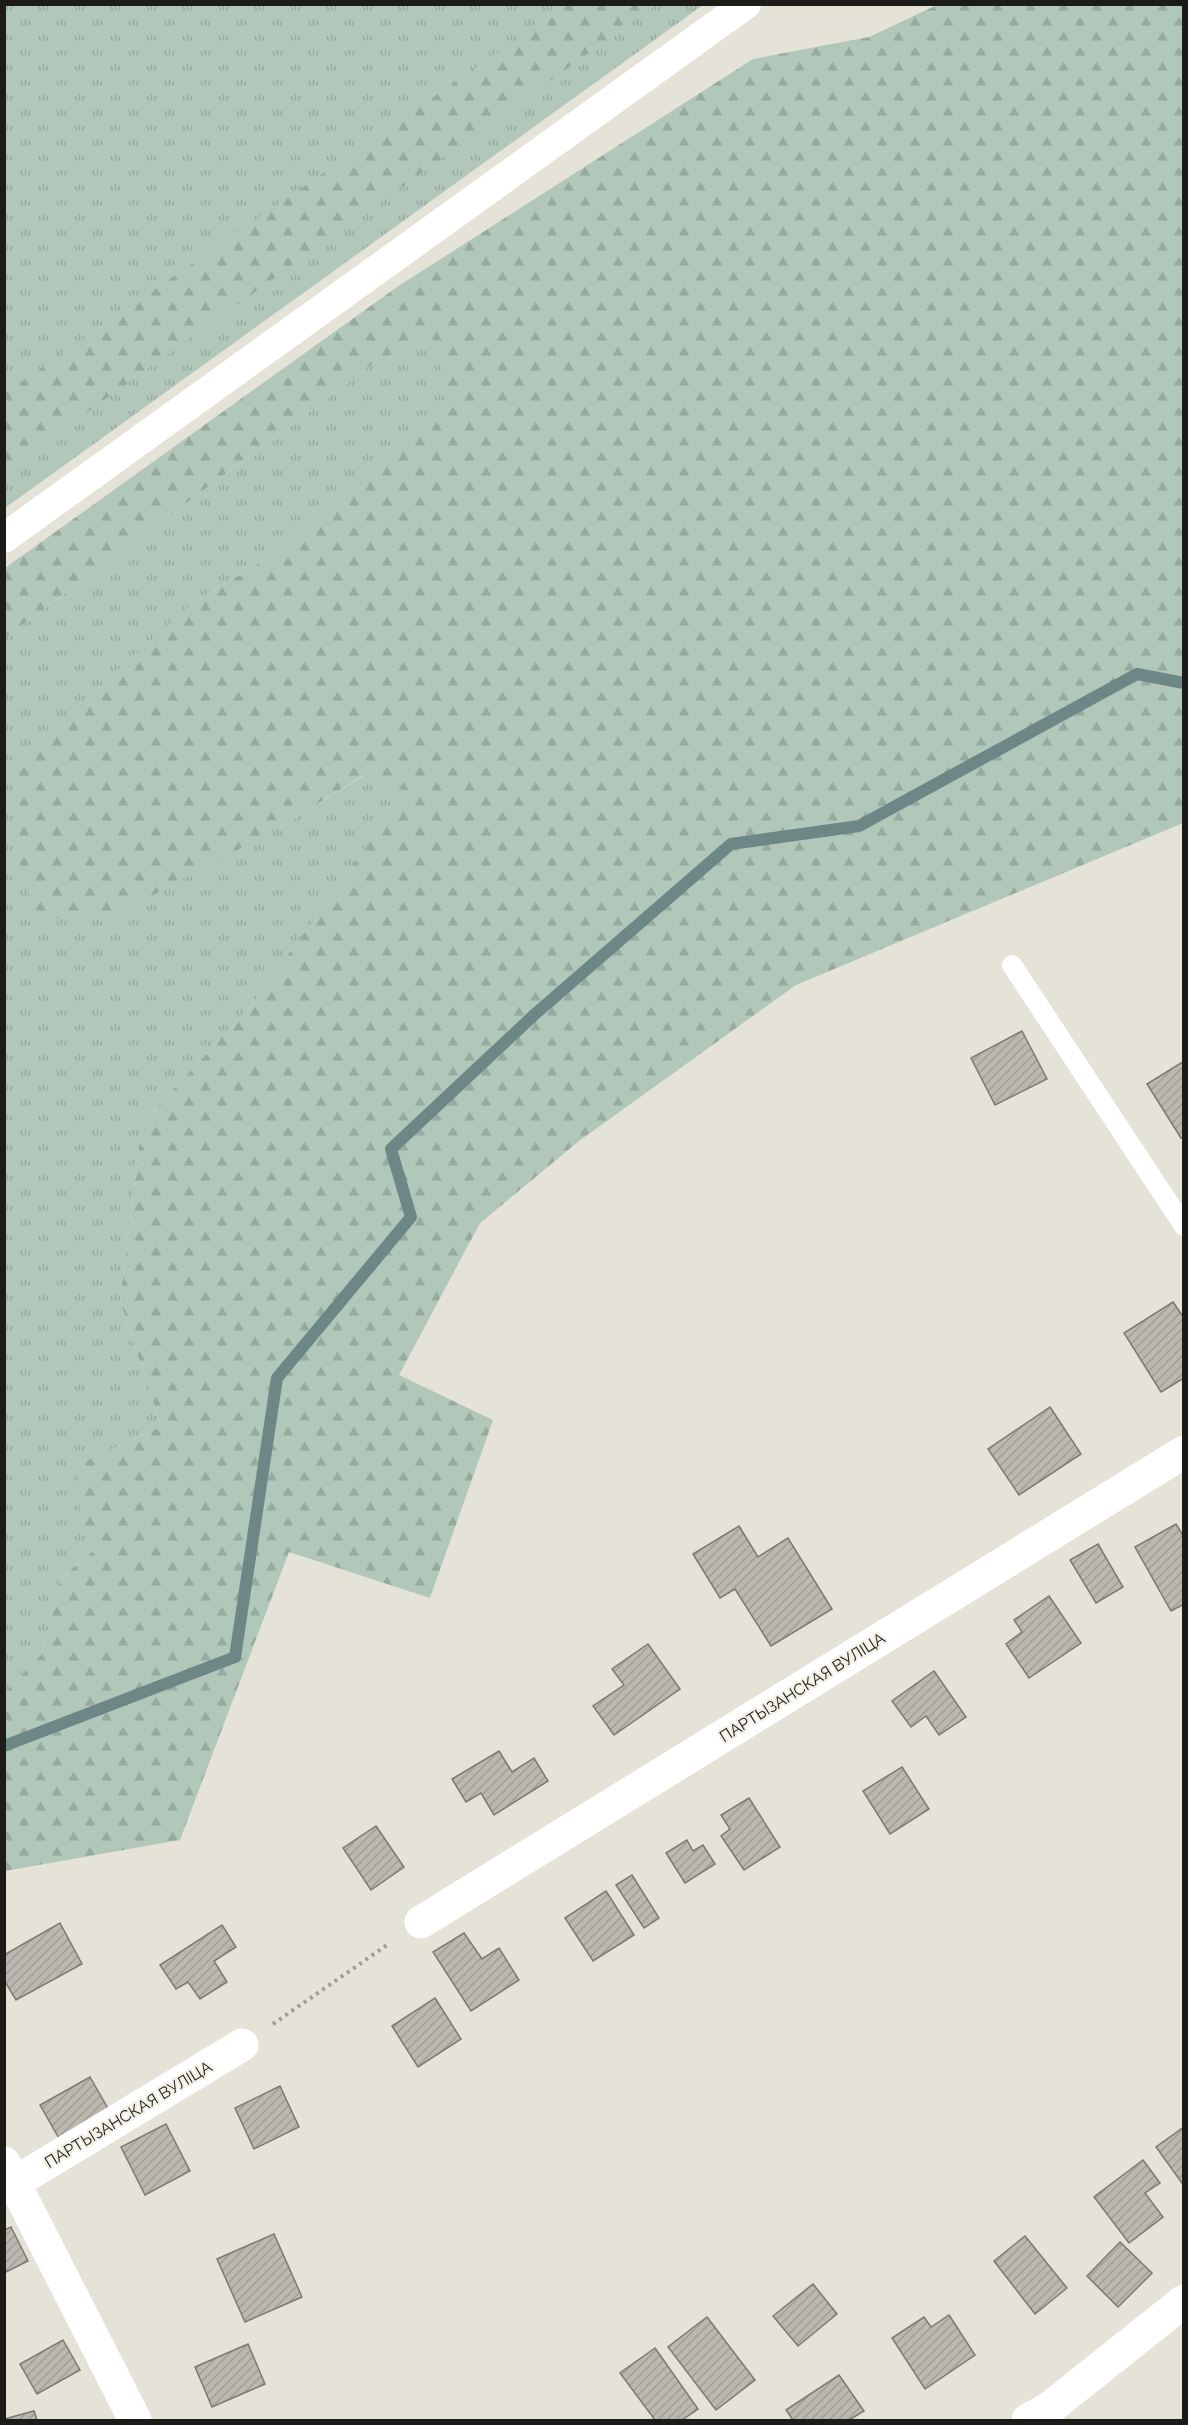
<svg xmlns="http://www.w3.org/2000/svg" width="1188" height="2425" viewBox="0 0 1188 2425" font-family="Raleway,sans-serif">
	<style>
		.grass { fill: url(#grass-tufts) }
		.forest { fill: url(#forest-firs) }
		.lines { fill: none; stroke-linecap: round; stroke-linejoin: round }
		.stream { stroke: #6c8786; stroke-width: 12 }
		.building { fill: url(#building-hatch); stroke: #7c7970; stroke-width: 1.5 }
		.path { stroke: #9f9d95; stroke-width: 4; stroke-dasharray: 3 4.5; stroke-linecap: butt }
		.service { stroke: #fff; stroke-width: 20 }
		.pedestrian { stroke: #fff; stroke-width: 30 }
		.minor { stroke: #fff; stroke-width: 33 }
		.tertiary { stroke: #fff; stroke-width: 33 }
		.labels { text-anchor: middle; stroke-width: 4.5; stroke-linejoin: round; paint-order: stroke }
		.street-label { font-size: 16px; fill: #1c1b18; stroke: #f2efe5 }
	</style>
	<defs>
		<pattern id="grass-tufts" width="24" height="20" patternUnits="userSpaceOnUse" patternTransform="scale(1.5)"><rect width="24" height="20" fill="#b0c7ba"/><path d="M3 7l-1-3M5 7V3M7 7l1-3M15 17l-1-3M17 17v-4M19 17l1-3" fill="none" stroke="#97aa9f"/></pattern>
		<pattern id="forest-firs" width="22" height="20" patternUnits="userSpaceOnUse" patternTransform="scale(1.5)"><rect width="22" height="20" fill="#b0c7ba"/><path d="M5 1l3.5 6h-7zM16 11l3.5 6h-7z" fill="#97aa9f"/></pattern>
		<pattern id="building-hatch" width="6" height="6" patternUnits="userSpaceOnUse" patternTransform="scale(1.5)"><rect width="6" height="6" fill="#bbb8af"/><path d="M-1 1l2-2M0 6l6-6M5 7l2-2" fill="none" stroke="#a09e96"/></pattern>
	</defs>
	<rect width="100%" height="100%" fill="#e5e2d8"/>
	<g class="grass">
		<path d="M5,5H703L5,508Z"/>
		<path d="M433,340L450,399L297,541L191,604L282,826L365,775L408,791L251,1006L142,1123L120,1300L161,1427L78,1464L99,1546L62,1577L41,1655L5,1692V638L380,359Z"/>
	</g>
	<g class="forest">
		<path d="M562,5H656L5,471V393L526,33Z"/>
		<path d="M937,5H1183V823L796,985L579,1141L480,1223L399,1375L493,1420L430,1598L289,1552L180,1840L5,1871V1692L41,1655L62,1577L99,1546L80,1521L78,1464L161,1427L120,1300L142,1123L251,1006L407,791L364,775L282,826L112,917L36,919L15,846V763L191,604L297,541L449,399L433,340L380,359L5,638V568L397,287L753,59L869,37Z"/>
	</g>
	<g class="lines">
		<path class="stream" d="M4,1746L235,1657L277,1378L411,1217L391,1149L534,1015L731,844L859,826L1137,674L1184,683"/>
	</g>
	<g class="building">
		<path d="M1022,1031L1047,1079L995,1105L971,1058Z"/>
		<path d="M1184,1061V1137L1181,1138L1147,1084Z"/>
		<path d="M1173,1302L1184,1318V1378L1161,1392L1124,1333Z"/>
		<path d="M1050,1407L1081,1454L1019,1495L988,1449Z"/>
		<path d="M1176,1524L1184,1537V1604L1171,1611L1135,1547Z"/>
		<path d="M739,1526L758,1557L788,1538L832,1609L771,1646L735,1589L720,1598L693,1554Z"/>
		<path d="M1098,1544L1123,1587L1096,1603L1070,1560Z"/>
		<path d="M1049,1596L1081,1643L1029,1678L1006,1644L1022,1632L1014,1620Z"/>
		<path d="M648,1644L680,1689L614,1735L593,1706L624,1685L612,1669Z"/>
		<path d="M934,1671L966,1717L939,1735L926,1716L911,1727L892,1701Z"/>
		<path d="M499,1751L512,1772L534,1758L548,1781L494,1815L481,1793L466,1802L452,1779Z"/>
		<path d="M902,1767L929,1809L890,1834L863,1791Z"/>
		<path d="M749,1798L780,1847L744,1870L721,1836L730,1829L721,1815Z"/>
		<path d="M376,1826L404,1867L371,1890L343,1848Z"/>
		<path d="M687,1840L693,1851L703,1845L715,1864L685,1883L666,1853Z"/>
		<path d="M632,1875L659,1918L644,1928L616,1885Z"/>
		<path d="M606,1891L634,1935L593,1961L565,1918Z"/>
		<path d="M60,1923L82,1964L16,2000L4,1980V1955Z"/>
		<path d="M222,1925L236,1947L214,1961L227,1982L200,1999L188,1982L176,1989L160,1965Z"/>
		<path d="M464,1933L482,1959L499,1948L519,1980L471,2011L433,1952Z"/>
		<path d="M435,1998L461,2039L418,2067L392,2026Z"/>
		<path d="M90,2077L110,2112L60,2140L40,2105Z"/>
		<path d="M280,2086L299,2127L254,2149L235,2108Z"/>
		<path d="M166,2124L190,2171L145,2195L121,2147Z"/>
		<path d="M1184,2127V2186L1156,2147Z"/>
		<path d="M1143,2160L1160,2183L1145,2193L1163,2217L1129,2243L1094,2197Z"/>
		<path d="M11,2227L28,2261L4,2273V2230Z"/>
		<path d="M274,2234L302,2297L245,2322L217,2259Z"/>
		<path d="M1025,2236L1067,2288L1035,2314L994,2261Z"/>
		<path d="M1120,2242L1152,2273L1118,2307L1087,2276Z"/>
		<path d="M813,2284L837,2314L798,2346L773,2316Z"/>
		<path d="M949,2315L975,2355L925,2389L892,2338L924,2317L931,2327Z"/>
		<path d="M707,2317L755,2380L716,2410L668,2347Z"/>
		<path d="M63,2340L80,2370L37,2394L20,2364Z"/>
		<path d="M248,2344L265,2384L212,2407L195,2367Z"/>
		<path d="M655,2348L698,2409L682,2420H655L620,2373Z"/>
		<path d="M839,2375L864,2411L849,2420H793L786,2410Z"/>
		<path d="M34,2411L37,2420H4V2419Z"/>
	</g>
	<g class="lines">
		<path class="path" d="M273,2024L390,1943"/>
		<path class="service" d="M1012,965L1184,1226"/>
		<path class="pedestrian" d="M4,538L746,4"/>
		<g class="minor">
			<path d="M421,1922L1184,1452"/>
			<path d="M4,2163L135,2420"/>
			<path d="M14,2183L242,2045"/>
		</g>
		<path class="tertiary" d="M1028,2420L1051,2407L1184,2301"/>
	</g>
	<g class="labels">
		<g class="street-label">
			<text transform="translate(802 1687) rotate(-32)" y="6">ПАРТЫЗАНСКАЯ ВУЛІЦА</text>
			<text transform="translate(128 2114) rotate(-31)" y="6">ПАРТЫЗАНСКАЯ ВУЛІЦА</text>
		</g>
	</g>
	<rect width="1188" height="2425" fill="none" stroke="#1c1b18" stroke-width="12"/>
</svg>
